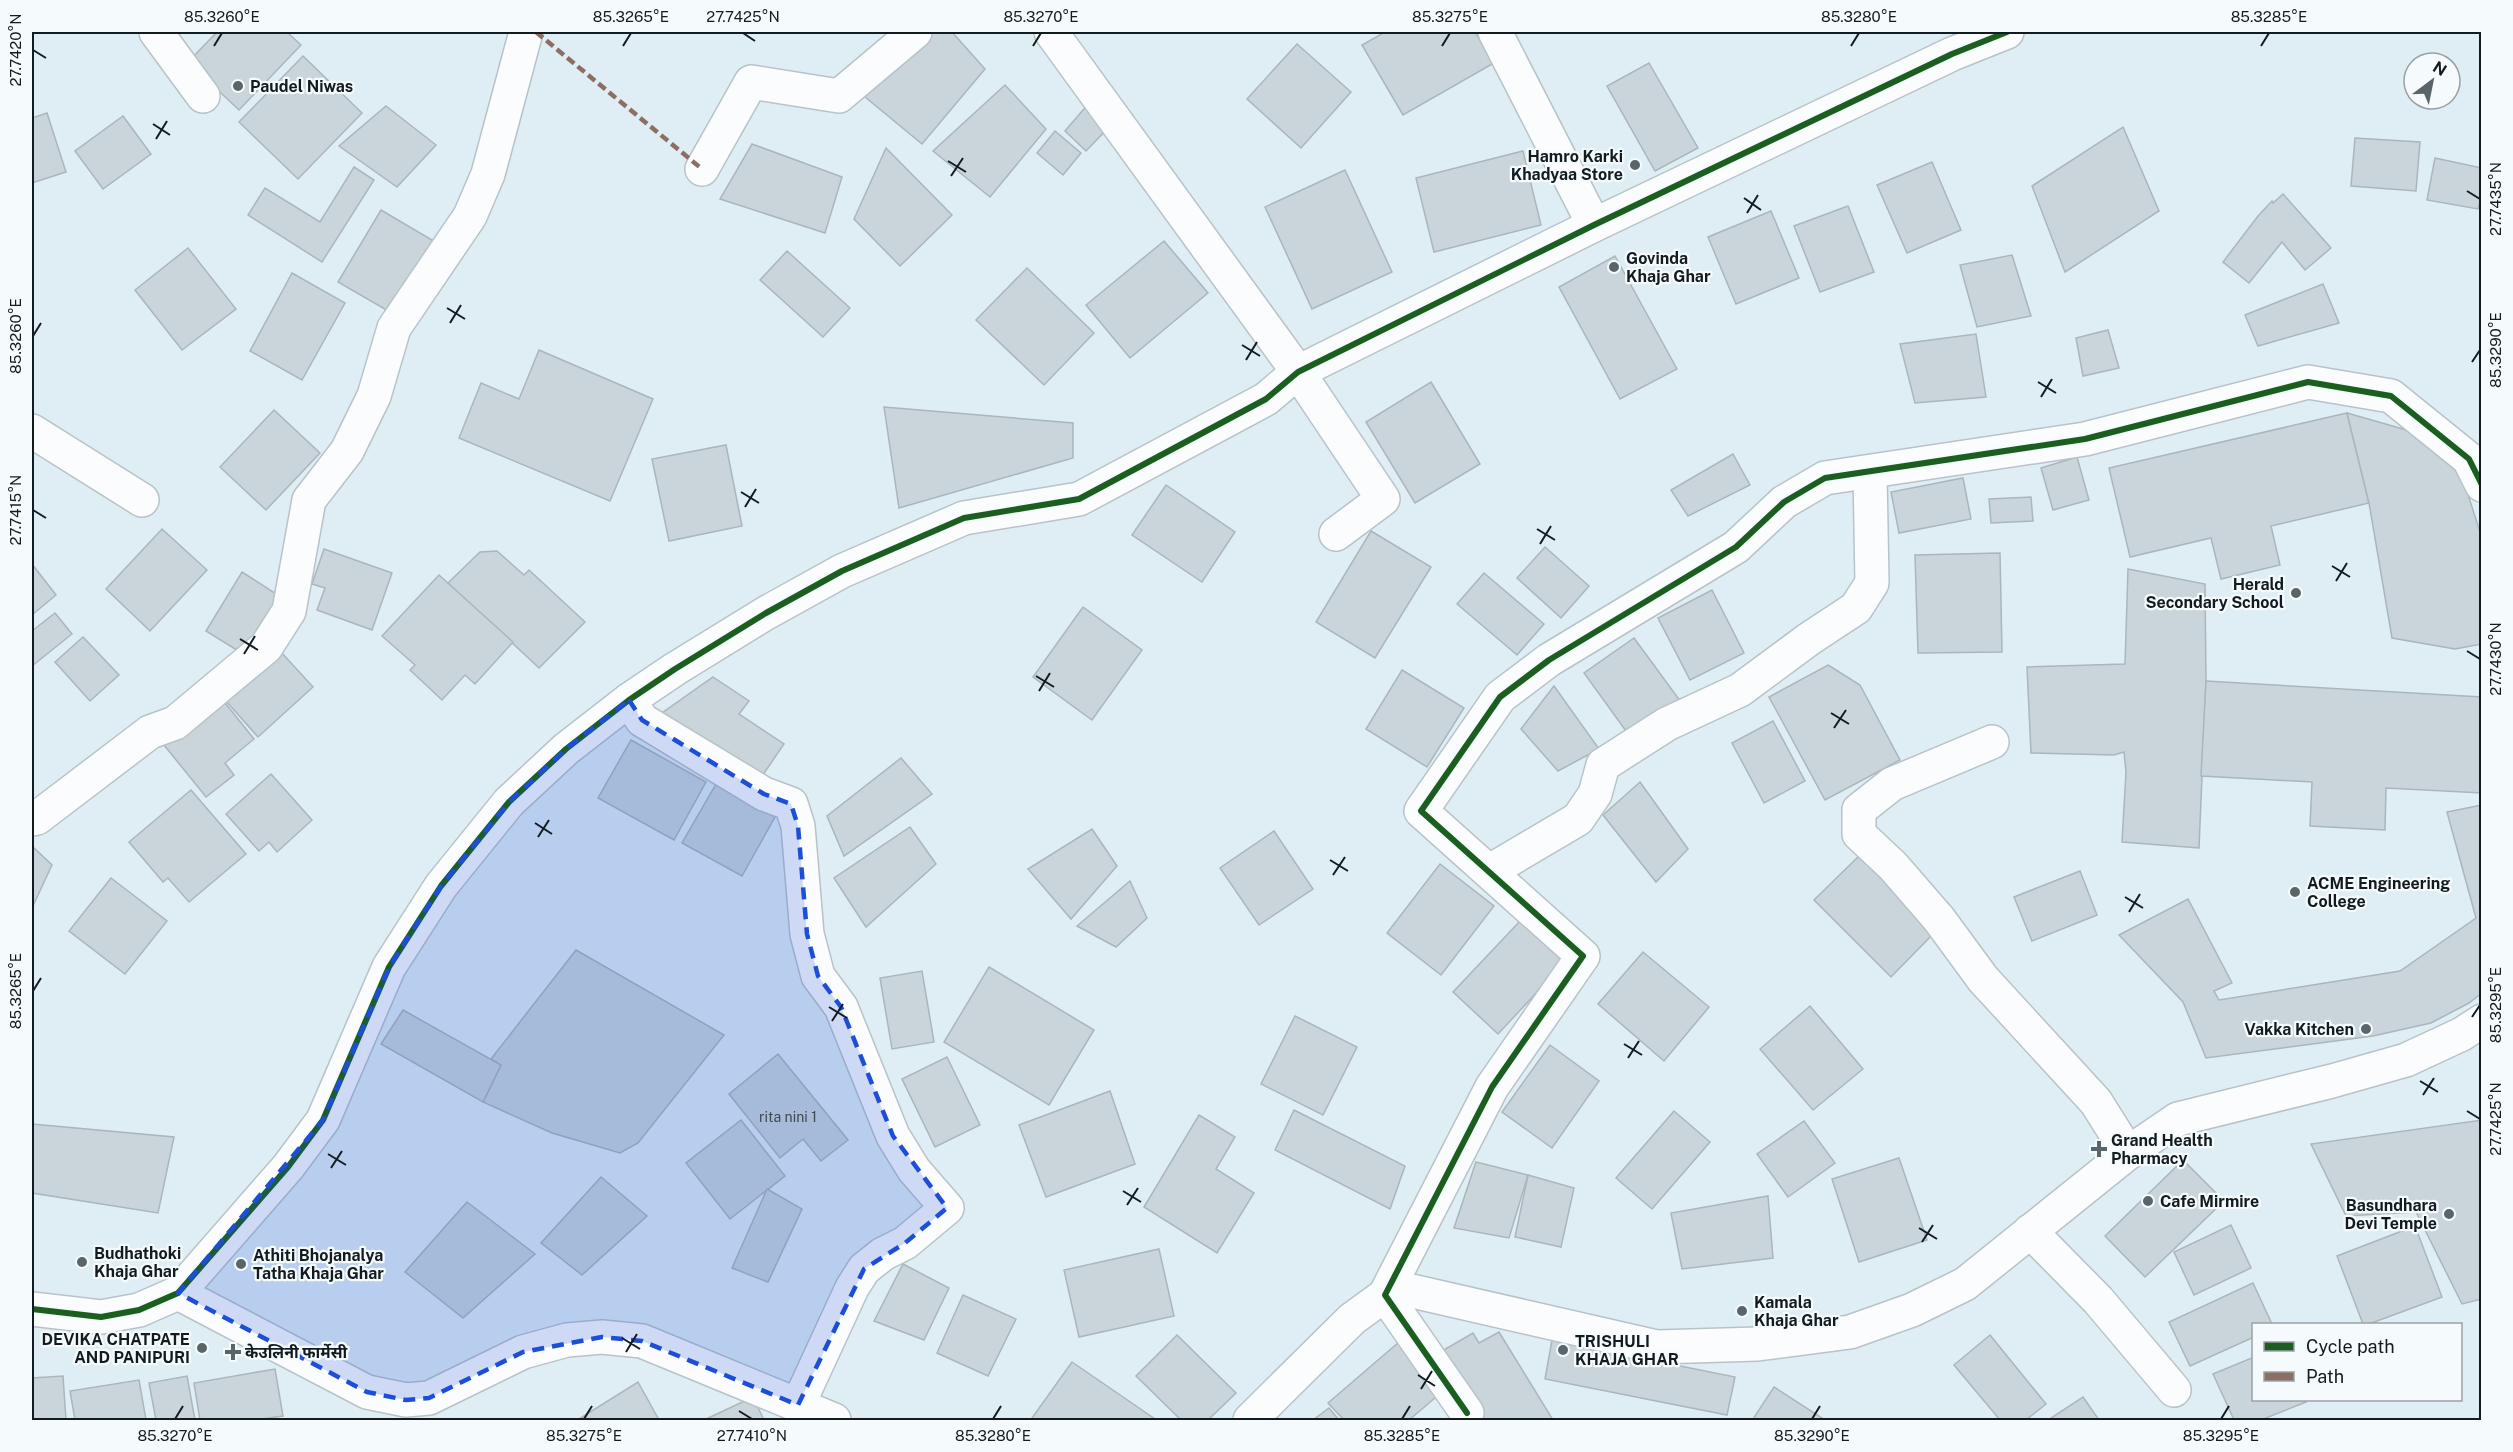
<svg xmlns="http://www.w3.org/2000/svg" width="2513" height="1452" viewBox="0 0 2513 1452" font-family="'Public Sans','Noto Sans Devanagari',sans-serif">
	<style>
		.building { fill: #c9d5da; stroke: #abb6bc; stroke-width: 1.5 }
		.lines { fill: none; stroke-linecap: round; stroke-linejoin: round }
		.minor-casing { stroke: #b8c3c8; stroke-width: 36 }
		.minor { stroke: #fafcfe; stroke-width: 33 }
		.quiet { stroke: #8d6e63; stroke-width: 4.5; stroke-dasharray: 9 4.5; stroke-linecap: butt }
		.cycleway-casing { stroke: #f5fbfd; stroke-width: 10 }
		.cycleway { stroke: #1b5e20; stroke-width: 6 }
		.marked { fill: #1d4ed8; fill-opacity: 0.2; stroke: #1d4ed8; stroke-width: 4.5; stroke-dasharray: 12 8; stroke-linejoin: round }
		.ticks { fill: none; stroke: #121b1f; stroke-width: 2 }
		.poi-dot { fill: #5a656a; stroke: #f5fbfd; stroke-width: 2 }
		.labels { text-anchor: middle; stroke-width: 4.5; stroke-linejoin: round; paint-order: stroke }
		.number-label { font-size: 14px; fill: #404a4e }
		.poi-label { font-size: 16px; font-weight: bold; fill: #121b1f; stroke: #f5fbfd; text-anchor: start }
		.neatline { fill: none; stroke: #121b1f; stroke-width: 2 }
		.ticks-label { font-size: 15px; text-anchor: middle; fill: #121b1f }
	</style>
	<rect width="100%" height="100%" fill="#dfeef5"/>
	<g class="building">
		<path d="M217,32H287L301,45L239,110L188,62Z"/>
		<path d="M929,32H952L985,69L922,144L859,92Z"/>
		<path d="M1385,32H1475L1494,63L1403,115L1362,45Z"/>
		<path d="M1297,44L1351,92L1301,148L1247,99Z"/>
		<path d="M303,56L362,113L298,179L239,122Z"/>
		<path d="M1649,63L1698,148L1655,171L1607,86Z"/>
		<path d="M1005,85L1046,129L990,197L933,151Z"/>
		<path d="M1089,103L1112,124L1086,151L1065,131Z"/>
		<path d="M386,106L436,145L397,187L339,146Z"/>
		<path d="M47,113L66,172L32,183V118Z"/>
		<path d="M123,116L151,154L103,189L75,151Z"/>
		<path d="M2123,127L2159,211L2065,272L2032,186Z"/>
		<path d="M1055,131L1081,153L1063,175L1037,153Z"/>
		<path d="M2355,138L2420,142L2416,191L2351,186Z"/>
		<path d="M752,144L842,177L825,233L720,199Z"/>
		<path d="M886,148L952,215L900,266L854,219Z"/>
		<path d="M1523,151L1541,225L1434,252L1416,178Z"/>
		<path d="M2435,158L2482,168V194L2478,209L2427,200Z"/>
		<path d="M1932,162L1961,230L1907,253L1877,185Z"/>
		<path d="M354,167L374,180L322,262L248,215L265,188L320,222Z"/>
		<path d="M1345,170L1392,272L1312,309L1265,207Z"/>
		<path d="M2283,194L2331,248L2305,270L2282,242L2249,283L2223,262L2258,216L2272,201L2273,203Z"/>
		<path d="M1848,206L1874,272L1820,292L1794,226Z"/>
		<path d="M381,210L437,243L395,315L338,282Z"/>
		<path d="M1771,211L1799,278L1736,304L1708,237Z"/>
		<path d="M1164,241L1208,293L1130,358L1086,305Z"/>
		<path d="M188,248L236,309L182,350L135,290Z"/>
		<path d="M787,251L850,308L823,337L760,280Z"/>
		<path d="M2012,255L2031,316L1977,327L1960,265Z"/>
		<path d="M1615,256L1677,369L1620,399L1559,287Z"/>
		<path d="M1027,268L1094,333L1044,385L976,320Z"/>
		<path d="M292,273L345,303L302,380L250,351Z"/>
		<path d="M2323,284L2339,323L2258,346L2245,315Z"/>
		<path d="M2108,330L2119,368L2083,376L2076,338Z"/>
		<path d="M1976,334L1986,397L1915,403L1900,344Z"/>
		<path d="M539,350L653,399L610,501L459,438L481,383L519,399Z"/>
		<path d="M1431,382L1480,464L1415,503L1366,422Z"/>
		<path d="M884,407L1073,423V458L899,508Z"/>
		<path d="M274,410L320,453L266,510L220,467Z"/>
		<path d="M2347,413L2369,503L2271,526L2280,565L2221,579L2211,538L2130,557L2109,468Z"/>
		<path d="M2347,413L2410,431L2462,476L2482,538V644L2455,649L2392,638L2369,503Z"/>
		<path d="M726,445L742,526L669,541L652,459Z"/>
		<path d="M1733,454L1750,485L1688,516L1671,490Z"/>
		<path d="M2077,457L2089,500L2053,510L2041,468Z"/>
		<path d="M1963,478L1971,519L1899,533L1891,492Z"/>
		<path d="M1166,485L1235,532L1202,582L1132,535Z"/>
		<path d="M2031,497L2033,521L1991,523L1989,499Z"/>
		<path d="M162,529L207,570L150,631L106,589Z"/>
		<path d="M1371,531L1431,567L1375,658L1316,622Z"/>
		<path d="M1545,547L1589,586L1561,618L1517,578Z"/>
		<path d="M324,549L392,573L372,630L317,610L325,588L312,584Z"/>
		<path d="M497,551L524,575L529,570L585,622L539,668L448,583L480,552Z"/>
		<path d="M2000,553L2002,652L1918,653L1915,555Z"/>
		<path d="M32,564L56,595L32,615Z"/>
		<path d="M2128,569L2205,584L2206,681L2199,848L2122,842L2126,772L2124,752L2114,755L2031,753L2027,667L2125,664Z"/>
		<path d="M242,572L284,599L248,657L206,631Z"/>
		<path d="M1484,573L1544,624L1517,655L1457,604Z"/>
		<path d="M439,575L513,642L475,684L465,675L442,700L410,670L415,665L382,636Z"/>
		<path d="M1712,590L1744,653L1690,680L1658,618Z"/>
		<path d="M1083,607L1142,650L1092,720L1033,677Z"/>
		<path d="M55,613L72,634L32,666V631Z"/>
		<path d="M83,637L119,675L90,701L55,662Z"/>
		<path d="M1634,638L1681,702L1631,738L1584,673Z"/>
		<path d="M281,652L313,687L258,737L226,701Z"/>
		<path d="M1828,665L1860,685L1900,760L1825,800L1769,697Z"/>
		<path d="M1402,670L1464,708L1427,767L1366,729Z"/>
		<path d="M713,677L749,701L739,714L784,744L758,782L659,715Z"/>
		<path d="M2206,681L2482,697V793L2386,788L2385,830L2310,826L2312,782L2201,776Z"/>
		<path d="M1554,686L1599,749L1558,771L1521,729Z"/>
		<path d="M222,699L254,739L225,763L234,775L206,797L164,745Z"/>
		<path d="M1773,721L1805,781L1764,803L1732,743Z"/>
		<path d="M631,740L706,782L674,840L598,798Z"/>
		<path d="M901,758L932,794L844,856L827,816Z"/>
		<path d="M271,774L312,820L277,852L269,842L259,851L226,814Z"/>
		<path d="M1640,782L1688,849L1656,882L1603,815Z"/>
		<path d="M716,784L775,817L742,876L682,843Z"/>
		<path d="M191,790L246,854L189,902L168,878L163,882L129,842Z"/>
		<path d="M2482,805V993L2469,1003L2431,1023L2373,1036L2206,1058L2183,1002L2119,935L2188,899L2232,983L2214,991L2219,1000L2400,971L2476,918L2447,812Z"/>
		<path d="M910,827L936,864L866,927L834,878Z"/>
		<path d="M1092,829L1117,866L1071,919L1028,869Z"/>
		<path d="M1274,831L1313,889L1259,925L1220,868Z"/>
		<path d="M32,846L52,865L32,908Z"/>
		<path d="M1861,854L1937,930L1891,977L1814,900Z"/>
		<path d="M1440,864L1494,906L1441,975L1387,933Z"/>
		<path d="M2080,871L2097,915L2032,941L2014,897Z"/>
		<path d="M111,878L167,921L125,974L69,931Z"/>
		<path d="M1130,881L1147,918L1116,947L1077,926Z"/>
		<path d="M1521,920L1566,961L1498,1034L1453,992Z"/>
		<path d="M576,950L724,1035L638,1143L620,1153L552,1133L483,1102L501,1065L491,1059Z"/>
		<path d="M1643,952L1709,1007L1664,1061L1598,1004Z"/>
		<path d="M989,967L1094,1030L1049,1105L944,1042Z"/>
		<path d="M922,971L934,1042L892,1049L880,978Z"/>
		<path d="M1810,1006L1863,1069L1813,1110L1760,1049Z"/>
		<path d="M403,1010L501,1065L483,1102L381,1044Z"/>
		<path d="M1295,1016L1357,1047L1323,1115L1261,1084Z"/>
		<path d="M1550,1045L1599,1081L1552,1148L1502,1112Z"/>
		<path d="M778,1054L848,1140L821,1161L803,1139L780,1158L729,1094Z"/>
		<path d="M947,1057L980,1125L935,1147L902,1079Z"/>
		<path d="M1110,1091L1135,1164L1046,1197L1019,1125Z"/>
		<path d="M1294,1110L1405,1166L1390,1209L1275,1150Z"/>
		<path d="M1674,1111L1710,1142L1652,1209L1616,1178Z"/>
		<path d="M1199,1115L1235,1137L1216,1169L1254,1193L1217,1253L1144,1207Z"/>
		<path d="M741,1120L785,1176L730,1219L686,1163Z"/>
		<path d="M2482,1120V1299L2462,1304L2416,1212L2346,1216L2311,1144Z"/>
		<path d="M1804,1121L1835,1163L1788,1197L1757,1154Z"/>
		<path d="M32,1124L174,1137L158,1213L32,1193Z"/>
		<path d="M1899,1158L1927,1240L1859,1262L1832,1179Z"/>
		<path d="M2183,1160L2224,1201L2145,1277L2105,1236Z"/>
		<path d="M1476,1162L1528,1175L1509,1238L1454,1228Z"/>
		<path d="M1528,1175L1574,1188L1561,1247L1515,1237Z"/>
		<path d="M601,1177L647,1216L582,1275L541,1243Z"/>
		<path d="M767,1189L802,1209L768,1282L732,1268Z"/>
		<path d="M1768,1196L1773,1258L1682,1269L1671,1213Z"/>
		<path d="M467,1202L535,1254L463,1318L405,1272Z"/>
		<path d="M2231,1225L2251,1268L2194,1295L2174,1252Z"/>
		<path d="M2415,1226L2442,1297L2369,1324H2363L2337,1256Z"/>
		<path d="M1159,1249L1174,1316L1079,1337L1064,1270Z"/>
		<path d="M903,1264L949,1288L924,1340L874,1321Z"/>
		<path d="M2253,1283L2272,1324H2254V1337L2190,1366L2169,1322Z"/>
		<path d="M963,1295L1016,1319L988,1376L937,1353Z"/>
		<path d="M1499,1332L1553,1420H1485L1442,1351L1473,1333L1479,1343Z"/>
		<path d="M1177,1335L1236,1393L1208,1420H1181L1136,1376Z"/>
		<path d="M1990,1335L2046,1404L2026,1420H2000L1954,1365Z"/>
		<path d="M1552,1340L1735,1377L1727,1415L1545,1379Z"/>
		<path d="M1399,1342L1442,1392L1409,1420H1344L1328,1403Z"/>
		<path d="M2254,1357V1400H2305L2306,1402L2261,1420H2234L2213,1374Z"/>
		<path d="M1072,1362L1155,1419L1036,1420L1032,1418Z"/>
		<path d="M275,1369L283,1416L254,1420H200L194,1383Z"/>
		<path d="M63,1376L66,1420H32V1378Z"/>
		<path d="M187,1376L195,1420H156L149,1383Z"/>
		<path d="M139,1380L146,1420H75L70,1391Z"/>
		<path d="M638,1382L659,1420H580L579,1419Z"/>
		<path d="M1774,1387L1825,1420L1753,1419Z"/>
		<path d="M753,1397L764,1420H704Z"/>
		<path d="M2083,1397L2099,1420H2048Z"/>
		<path d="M1329,1408L1339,1420H1313Z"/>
	</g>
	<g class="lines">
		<g class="minor-casing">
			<g id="minor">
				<path d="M156,32L203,96"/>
				<path d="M1051,32L1298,372L1383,499L1336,534"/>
				<path d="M1495,32L1594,225"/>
				<path d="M702,169L751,82L839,96L915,32"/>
				<path d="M32,431L142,500"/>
				<path d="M629,700L642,720L764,794L791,804L798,826L807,934L818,976L841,1007L893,1136L914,1170L947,1208L905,1243L883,1254L864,1269L852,1288L798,1405"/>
				<path d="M1992,742L1892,784L1859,810V834L1893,866L1939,919L1983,979L2096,1102L2128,1153"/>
				<path d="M32,819L37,818L150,732L175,723L266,647L289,611L309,500L347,451L374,396L394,328L470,216L488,174L526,32"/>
				<path d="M1490,871L1578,819L1595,794L1603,765L1667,724L1740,690L1809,639L1856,608L1872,583L1870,472"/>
				<path d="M2030,1231L2098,1300L2174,1390"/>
				<path d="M178,1293L367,1392L406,1400L429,1398L523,1352L567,1340L602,1337L642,1341L834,1420"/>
				<path d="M32,1309L101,1317L139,1310L178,1293L288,1167L323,1120L389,967L441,886L509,802L566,749L629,700L675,669L766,613L842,571L964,518L1079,499L1266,399L1298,372L1594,225L1952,54L2007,32"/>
				<path d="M1467,1413L1385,1295L1492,1087L1583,956L1421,811L1500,697L1549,660L1736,547L1784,502L1825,478L2085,439L2308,382L2391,396L2469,459L2482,485"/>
				<path d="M1250,1420L1352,1319L1385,1295L1412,1291L1657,1347L1758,1344L1850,1332L1912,1310L1965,1284L2128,1153L2178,1119L2332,1081L2406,1060L2462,1034L2482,1021"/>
			</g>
		</g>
		<use href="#minor" class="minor"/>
		<path class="quiet" d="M536,32L702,169"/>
		<g class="cycleway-casing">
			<g id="cycleway">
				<path d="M32,1309L101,1317L139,1310L178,1293L288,1167L323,1120L389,967L441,886L509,802L566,749L629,700L675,669L766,613L842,571L964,518L1079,499L1266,399L1298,372L1594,225L1952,54L2007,32"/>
				<path d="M1467,1413L1385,1295L1492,1087L1583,956L1421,811L1500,697L1549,660L1736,547L1784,502L1825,478L2085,439L2308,382L2391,396L2469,459L2482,485"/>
			</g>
		</g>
		<use href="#cycleway" class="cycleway"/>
	</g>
	<path class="marked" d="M629,700L642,720L764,794L791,804L798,826L807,934L818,976L841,1007L893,1136L947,1208L905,1243L864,1269L798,1405L642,1341L602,1337L523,1352L429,1398L406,1400L367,1392L178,1293L323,1120L389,967L441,886L509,802L566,749Z"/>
	<path class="ticks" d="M743,33L755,41M214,46L222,33M623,46L631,33M1033,46L1041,33M1442,46L1450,33M1851,46L1859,33M2261,46L2269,33M33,50L46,58M153,124L170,135M156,139L167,121M948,161L966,172M951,176L963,158M2467,191L2480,199M1744,198L1761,210M1747,213L1758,195M447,308L465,319M450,323L461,305M33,336L41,323M1242,345L1260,356M1246,360L1257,342M2472,362L2480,350M2038,382L2056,393M2041,397L2052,379M741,492L759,503M745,507L756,489M33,510L46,518M1537,529L1555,540M1540,544L1551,526M2332,566L2350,577M2336,581L2347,563M240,639L258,650M2467,651L2480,659M244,654L255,636M1036,676L1054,687M1039,691L1050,673M1831,713L1849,724M1834,728L1846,710M535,823L552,834M538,837L549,820M1330,860L1348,871M1333,875L1345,857M2125,897L2143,908M2129,912L2140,894M33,991L41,978M829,1007L847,1018M2472,1017L2480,1005M832,1021L843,1004M1624,1044L1642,1055M1628,1058L1639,1041M2420,1081L2438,1092M2423,1095L2434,1078M2467,1111L2480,1119M328,1154L346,1165M331,1168L342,1151M1123,1191L1141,1202M1127,1205L1138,1188M1919,1228L1937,1239M1922,1242L1933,1225M622,1338L640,1349M626,1352L637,1334M1418,1375L1435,1386M1421,1389L1432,1371M739,1411L752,1419M175,1419L183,1406M584,1419L592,1406M993,1419L1001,1406M1402,1419L1410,1406M1812,1419L1820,1406M2221,1419L2229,1406"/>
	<g class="poi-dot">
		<circle cx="238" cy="86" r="6"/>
		<circle cx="1635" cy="165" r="6"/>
		<circle cx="1614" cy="267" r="6"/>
		<circle cx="2296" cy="593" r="6"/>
		<circle cx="2295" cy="892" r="6"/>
		<circle cx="2366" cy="1029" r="6"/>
		<path d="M2096 1140h6v6h6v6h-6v6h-6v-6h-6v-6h6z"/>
		<circle cx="2148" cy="1201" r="6"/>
		<circle cx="2449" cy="1214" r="6"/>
		<circle cx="82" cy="1262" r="6"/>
		<circle cx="241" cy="1264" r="6"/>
		<circle cx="1742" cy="1311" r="6"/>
		<circle cx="202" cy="1348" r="6"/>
		<circle cx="1563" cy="1350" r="6"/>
		<path d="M230 1343h6v6h6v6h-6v6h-6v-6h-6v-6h6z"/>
	</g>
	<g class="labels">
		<g class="number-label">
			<text x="788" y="1122">rita nini 1</text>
		</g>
		<g class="poi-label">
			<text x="250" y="92">Paudel Niwas</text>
			<text x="1623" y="162" text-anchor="end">Hamro Karki<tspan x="1623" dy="18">Khadyaa Store</tspan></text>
			<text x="1626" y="264">Govinda<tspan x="1626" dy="18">Khaja Ghar</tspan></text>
			<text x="2284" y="590" text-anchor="end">Herald<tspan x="2284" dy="18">Secondary School</tspan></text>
			<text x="2307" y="889">ACME Engineering<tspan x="2307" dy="18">College</tspan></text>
			<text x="2354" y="1035" text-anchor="end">Vakka Kitchen</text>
			<text x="2111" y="1146">Grand Health<tspan x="2111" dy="18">Pharmacy</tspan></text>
			<text x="2160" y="1207">Cafe Mirmire</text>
			<text x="2437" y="1211" text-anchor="end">Basundhara<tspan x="2437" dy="18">Devi Temple</tspan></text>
			<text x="94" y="1259">Budhathoki<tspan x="94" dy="18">Khaja Ghar</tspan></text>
			<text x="253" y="1261">Athiti Bhojanalya<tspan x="253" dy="18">Tatha Khaja Ghar</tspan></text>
			<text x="1754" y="1308">Kamala<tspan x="1754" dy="18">Khaja Ghar</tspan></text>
			<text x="190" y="1345" text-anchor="end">DEVIKA CHATPATE<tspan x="190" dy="18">AND PANIPURI</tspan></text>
			<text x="1575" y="1347">TRISHULI<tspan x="1575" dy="18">KHAJA GHAR</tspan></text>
			<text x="245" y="1358">केउलिनी फार्मेसी</text>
		</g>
	</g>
	<rect width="2513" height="1452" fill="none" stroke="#f5fbfd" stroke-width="66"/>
	<rect x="2252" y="1323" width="210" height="78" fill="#f5fbfd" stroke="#9aa1a4" stroke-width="1.5"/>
	<rect x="2264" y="1342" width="30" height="9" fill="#1b5e20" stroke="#9aa1a4" stroke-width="1.5"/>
	<text x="2306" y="1353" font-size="18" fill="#121b1f">Cycle path</text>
	<rect x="2264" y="1372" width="30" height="9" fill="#8d6e63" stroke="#9aa1a4" stroke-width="1.5"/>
	<text x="2306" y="1383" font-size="18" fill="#121b1f">Path</text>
	<g transform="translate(2432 81) rotate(32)"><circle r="28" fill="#f5fbfd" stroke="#9aa1a4" stroke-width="1.5"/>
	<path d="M0-4.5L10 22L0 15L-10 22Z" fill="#5a656a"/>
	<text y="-9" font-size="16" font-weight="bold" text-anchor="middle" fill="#121b1f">N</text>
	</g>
	<rect x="33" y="33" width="2447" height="1386" class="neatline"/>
	<g class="ticks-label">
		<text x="222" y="22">85.3260°E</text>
		<text x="631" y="22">85.3265°E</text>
		<text x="743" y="22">27.7425°N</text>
		<text x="1041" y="22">85.3270°E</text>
		<text x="1450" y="22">85.3275°E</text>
		<text x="1859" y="22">85.3280°E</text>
		<text x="2269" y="22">85.3285°E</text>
		<text transform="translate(16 50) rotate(-90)" y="5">27.7420°N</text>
		<text transform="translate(2496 199) rotate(-90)" y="5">27.7435°N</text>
		<text transform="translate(16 336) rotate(-90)" y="5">85.3260°E</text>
		<text transform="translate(2496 350) rotate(-90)" y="5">85.3290°E</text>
		<text transform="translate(16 510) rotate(-90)" y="5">27.7415°N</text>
		<text transform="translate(2496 659) rotate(-90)" y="5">27.7430°N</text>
		<text transform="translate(16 991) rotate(-90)" y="5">85.3265°E</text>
		<text transform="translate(2496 1005) rotate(-90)" y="5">85.3295°E</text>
		<text transform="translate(2496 1119) rotate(-90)" y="5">27.7425°N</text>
		<text x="175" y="1441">85.3270°E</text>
		<text x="584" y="1441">85.3275°E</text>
		<text x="752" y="1441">27.7410°N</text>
		<text x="993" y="1441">85.3280°E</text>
		<text x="1402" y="1441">85.3285°E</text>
		<text x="1812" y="1441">85.3290°E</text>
		<text x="2221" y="1441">85.3295°E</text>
	</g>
</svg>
